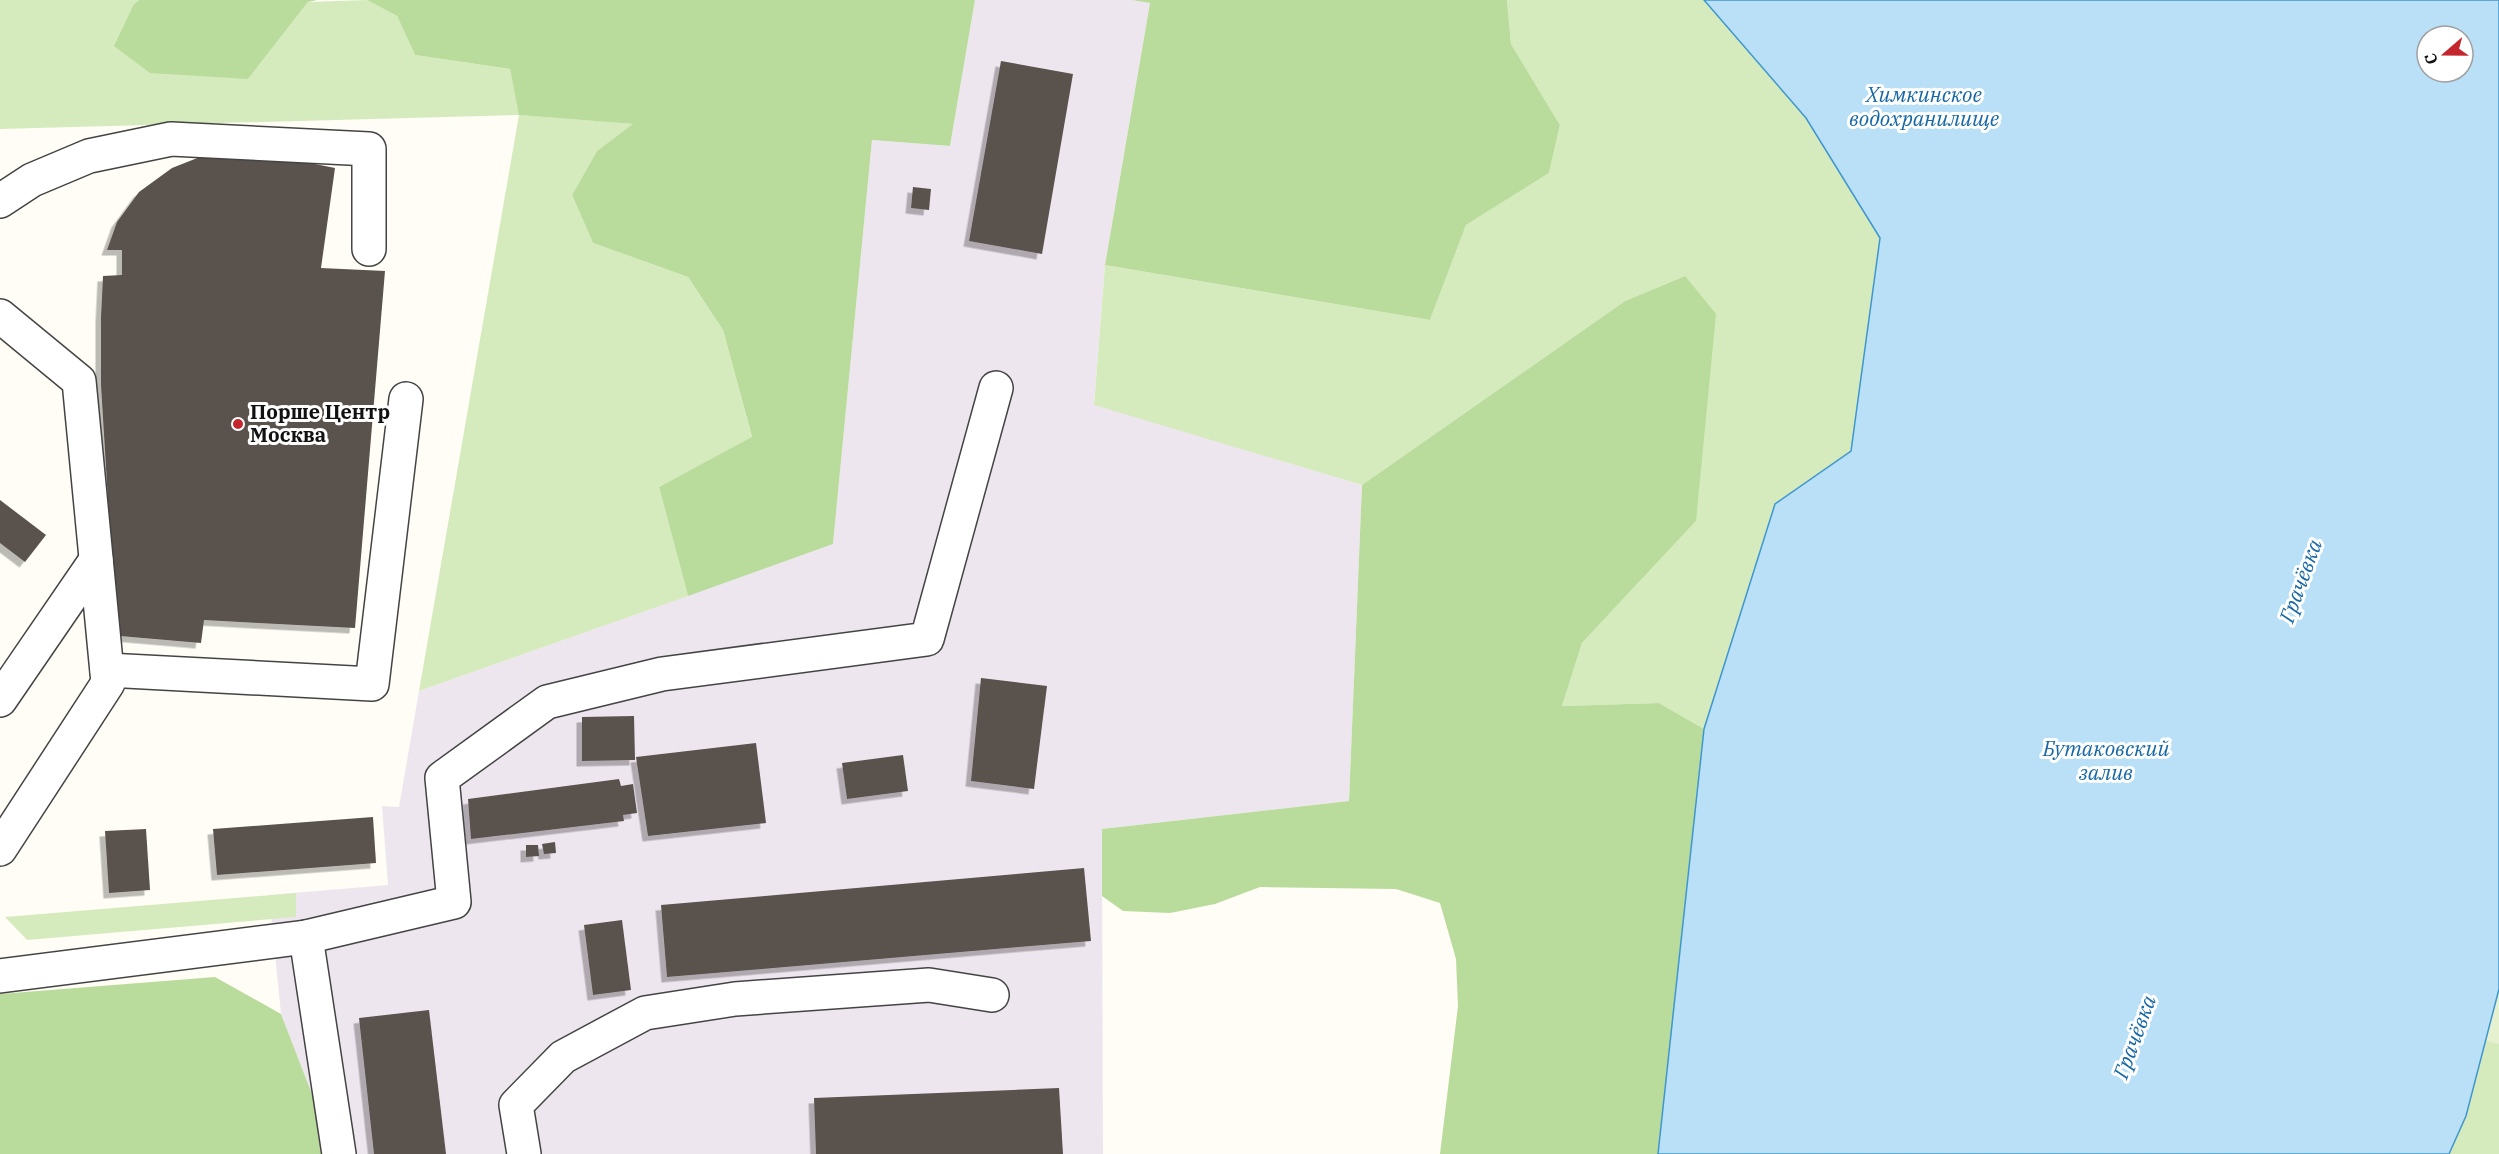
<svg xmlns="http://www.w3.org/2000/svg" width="2499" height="1154" viewBox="0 0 2499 1154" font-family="'IBM Plex Serif',serif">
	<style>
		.industrial { fill: #eee6ef }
		.green { fill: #d5ebbd }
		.forest { fill: #b9dc9c }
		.pitch { fill: #e6f2cf }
		.water { fill: #b9e0f7; stroke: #3f96cf; stroke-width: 1.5; fill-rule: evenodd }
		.building { fill: #5a524d; filter: url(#shadow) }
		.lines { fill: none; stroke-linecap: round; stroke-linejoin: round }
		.minor-casing { stroke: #444; stroke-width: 36 }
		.minor { stroke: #fff; stroke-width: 33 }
		.poi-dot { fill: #c4262e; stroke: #fff; stroke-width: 2 }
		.labels { text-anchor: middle; stroke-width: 6; stroke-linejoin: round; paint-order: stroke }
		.poi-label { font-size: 20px; font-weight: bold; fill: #111; stroke: #fff; text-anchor: start }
		.water-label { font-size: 21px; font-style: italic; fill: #1768a6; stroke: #fff }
	</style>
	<defs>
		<filter id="shadow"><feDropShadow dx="-5.5" dy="5.5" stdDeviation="0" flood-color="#0004"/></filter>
	</defs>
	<rect width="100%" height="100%" fill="#fffdf5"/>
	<path class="industrial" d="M975,0H1132L1150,3L1105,265L1094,404L1362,485L1349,801L1102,829L1103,1154H323L324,1125L281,1014L269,895L388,885L382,806L399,807L419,691L833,544L872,140L950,146Z"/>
	<g class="green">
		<path d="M0,0H139L134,4L248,79L308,2L367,0L397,16L415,55L510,69L520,115L634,124L597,151L572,195L593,243L688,277L723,330L752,438L659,487L688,596L419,691L519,115L0,129Z"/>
		<path d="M1507,0H1704L1806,118L1880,238L1851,451L1775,504L1704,729L1659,703L1562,706L1582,643L1696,521L1685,276L1625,301L1362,485L1094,405L1105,265L1430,320L1466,225L1549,173L1560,125L1511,44Z"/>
		<path d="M296,893V917L27,940L5,917Z"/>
		<path d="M2499,989V1154H2449L2466,1116Z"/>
	</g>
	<g class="forest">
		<path d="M139,0H317L308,2L248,79L150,73L114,46L134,4Z"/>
		<path d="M367,0H975L950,146L872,140L833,544L688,596L659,487L752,437L723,330L688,277L593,243L572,195L597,151L633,124L519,115L510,69L415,55L397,16Z"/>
		<path d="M1132,0H1507L1511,44L1560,125L1549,173L1466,225L1430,320L1105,265L1150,3Z"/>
		<path d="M1685,276L1716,314L1696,521L1582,643L1562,706L1659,703L1704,729L1658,1154H1440L1458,1006L1456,959L1440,903L1396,889L1260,887L1215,904L1170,913L1123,911L1102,896V829L1349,801L1362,485L1625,301Z"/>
		<path d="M215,977L281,1014L324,1125L323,1154H0V994Z"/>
	</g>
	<path class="pitch" d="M2499,989V1044L2486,1041Z"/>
	<path class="water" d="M1704,0H2499V989L2466,1116L2449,1154H1658L1704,729L1775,504L1851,451L1880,238L1806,118ZM2427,36H2463V72H2427Z"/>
	<g class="building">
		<path d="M1001,61L1073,74L1042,254L969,241Z"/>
		<path d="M205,155L295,160L335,168L321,268L385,271L355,628L204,620L201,643L120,636L111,549L101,385V317L103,276L122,275V250H107L117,222L139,192L172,168Z"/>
		<path d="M913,187L931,189L929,210L911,208Z"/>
		<path d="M0,500L46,535L25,562L0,543Z"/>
		<path d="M981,678L1047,686L1034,789L971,781Z"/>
		<path d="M634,716L635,760L582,761V717Z"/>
		<path d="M756,743L766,823L648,836L636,757Z"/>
		<path d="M903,755L908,791L847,799L842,763Z"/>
		<path d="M619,779L621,786L633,784L637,813L623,815L624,821L471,839L468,799Z"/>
		<path d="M373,817L376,863L217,875L213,829Z"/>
		<path d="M146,829L150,890L109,893L105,831Z"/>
		<path d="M555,842L556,853L544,854L542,844Z"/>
		<path d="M526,845H538L539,856L526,857Z"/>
		<path d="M1084,868L1091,941L667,977L661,905Z"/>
		<path d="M622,920L631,990L593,995L584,925Z"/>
		<path d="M429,1010L446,1154H374L359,1018Z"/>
		<path d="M1059,1088L1063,1154H816L814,1098Z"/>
	</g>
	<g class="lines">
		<g class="minor-casing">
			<g id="minor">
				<path d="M0,201L32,180L89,156L171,139L369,149V249"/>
				<path d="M0,316L79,381L108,683L0,849"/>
				<path d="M107,670L372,684L406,399"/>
				<path d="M0,700L96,560"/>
				<path d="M306,937L339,1154"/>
				<path d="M0,976L306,937L454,902L442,778L547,702L662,674L927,639L996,388"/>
				<path d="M524,1154L516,1105L563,1057L645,1013L735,999L929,985L992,995"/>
			</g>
		</g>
		<use href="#minor" class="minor"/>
	</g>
	<circle class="poi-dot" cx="238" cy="424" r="6"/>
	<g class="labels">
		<g class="poi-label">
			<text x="250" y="419">Порше Центр<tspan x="250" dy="23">Москва</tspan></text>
		</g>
		<g class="water-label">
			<text x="1924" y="102">Химкинское<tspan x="1924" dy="24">водохранилище</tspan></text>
			<text transform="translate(2301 581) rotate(-70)" y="7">Грачёвка</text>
			<text x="2106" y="756">Бутаковский<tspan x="2106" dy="24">залив</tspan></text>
			<text transform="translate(2135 1037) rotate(-70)" y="7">Грачёвка</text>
		</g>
	</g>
	<g transform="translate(2445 54) rotate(250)"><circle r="28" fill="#ffffff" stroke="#a0a0a0" stroke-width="1.5"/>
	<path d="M0-4.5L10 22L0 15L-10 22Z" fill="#c4262e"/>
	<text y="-9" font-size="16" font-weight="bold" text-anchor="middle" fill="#111111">С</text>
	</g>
</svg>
